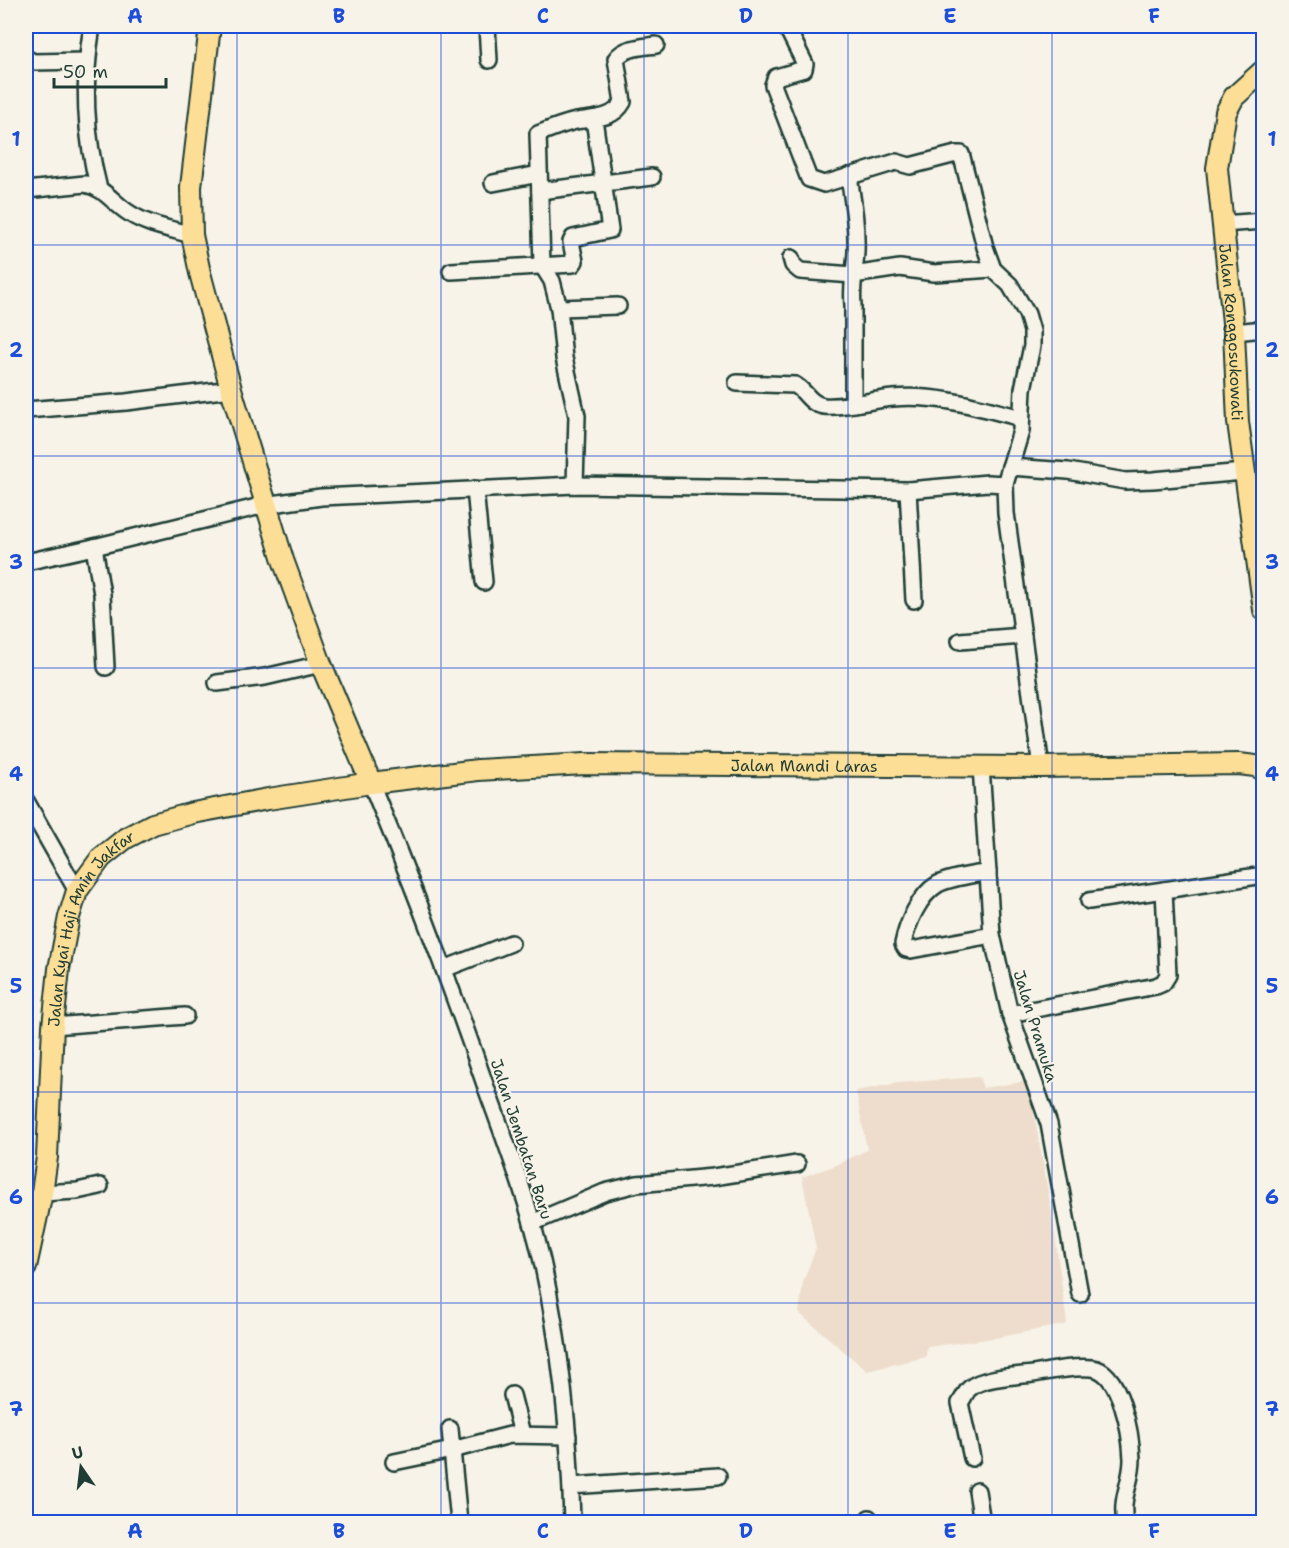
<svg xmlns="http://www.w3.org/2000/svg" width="1289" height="1548" viewBox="0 0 1289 1548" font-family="'Shantell Sans',sans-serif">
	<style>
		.built { fill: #edc }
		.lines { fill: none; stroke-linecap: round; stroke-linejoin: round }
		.minor-casing { stroke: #1f3d34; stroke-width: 20 }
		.major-casing { stroke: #1f3d34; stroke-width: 24 }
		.minor { stroke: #f7f3e8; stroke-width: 15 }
		.major { stroke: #fdde96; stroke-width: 20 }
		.grid { fill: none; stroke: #1d4ed8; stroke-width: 1.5; stroke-opacity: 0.55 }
		.labels { text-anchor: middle; stroke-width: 4.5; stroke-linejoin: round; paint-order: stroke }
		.street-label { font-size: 16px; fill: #1f3d34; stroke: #f7f3e8 }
		.neatline { fill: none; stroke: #1d4ed8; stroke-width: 2 }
		.grid-label { font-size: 20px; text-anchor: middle; font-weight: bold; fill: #1d4ed8 }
	</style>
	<rect width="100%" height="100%" fill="#f7f3e8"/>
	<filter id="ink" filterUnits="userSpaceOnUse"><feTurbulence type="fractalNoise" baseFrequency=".0167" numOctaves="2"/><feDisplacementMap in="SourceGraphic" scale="12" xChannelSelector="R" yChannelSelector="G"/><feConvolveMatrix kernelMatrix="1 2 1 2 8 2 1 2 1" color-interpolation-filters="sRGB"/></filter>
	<g filter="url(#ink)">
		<path class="built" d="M979,1077L983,1088L1028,1081L1052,1213L1067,1324L995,1338L927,1347L926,1357L867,1371L799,1313L803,1282L816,1248L802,1177L834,1166L867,1150L856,1091L898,1083Z"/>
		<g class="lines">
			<g class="minor-casing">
				<g id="minor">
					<path d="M92,26C83,79 85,136 99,189"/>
					<path d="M487,26L489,60"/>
					<path d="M786,26L805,64L804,69L776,77L773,85L809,179L824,184L896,162L910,166L956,154H961L962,157L985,247L993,269L1010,285L1027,314L1032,331V346L1023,389L1021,431L1005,484"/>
					<path d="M26,58L33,62L86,61"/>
					<path d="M849,176C853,202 857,226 856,252C855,270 851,287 853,305V404"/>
					<path d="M493,183L539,174"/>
					<path d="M26,190L85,184C104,187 114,204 129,213C147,225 171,229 192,235"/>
					<path d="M540,191L652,177"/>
					<path d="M1222,224L1264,221"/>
					<path d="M791,258L793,265L800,271L853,275L900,268L934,273L993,269"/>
					<path d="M451,271L573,264L575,261L571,242L573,238L610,230L594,119"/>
					<path d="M559,308L618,306"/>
					<path d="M1234,332L1264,329"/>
					<path d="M737,383L795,385C806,391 809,404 824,406C846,408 870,400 893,398C937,394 978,407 1021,418"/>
					<path d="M26,410L126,402L231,389"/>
					<path d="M1010,467L1068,471L1125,481L1153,480L1244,472"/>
					<path d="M575,485L577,416L564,358L559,308L552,281L542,265L538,134C550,129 563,124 576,121C593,118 613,120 623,102L616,59C624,47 643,47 656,45"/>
					<path d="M475,489L484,582"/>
					<path d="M908,490L914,600"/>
					<path d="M94,547L102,594L106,667"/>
					<path d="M26,562L94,547L265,505L321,497L575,485L908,490L988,483L1005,484L1006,513L1041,767"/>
					<path d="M960,641L1023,636"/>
					<path d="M217,683L265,677L321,664"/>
					<path d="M981,766L992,935L1010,1014L1049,1124L1080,1294"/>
					<path d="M371,783C413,885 452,988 488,1093C508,1148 529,1204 542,1261C561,1347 570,1435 572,1522"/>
					<path d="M26,801L77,891"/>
					<path d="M988,872C973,875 952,877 938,884C919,895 907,924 903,944L906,949L911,950L992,935"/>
					<path d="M1089,901L1164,890"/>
					<path d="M444,969L511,943"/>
					<path d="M1010,1014L1156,986L1163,983L1168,975L1164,890L1264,875"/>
					<path d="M53,1026L185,1016"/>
					<path d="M42,1193L77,1191L100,1186"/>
					<path d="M532,1223L605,1192L637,1184L713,1177L797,1164"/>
					<path d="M512,1395L522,1434"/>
					<path d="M450,1429L459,1522"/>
					<path d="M972,1458L960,1403C963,1399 966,1391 970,1388C983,1377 1016,1376 1033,1374C1051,1371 1073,1366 1092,1368C1121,1371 1131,1435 1132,1459C1132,1483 1120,1497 1125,1522"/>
					<path d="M394,1462L452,1450L510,1435L568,1436"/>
					<path d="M571,1486L718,1476"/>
					<path d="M977,1491L982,1522"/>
					<path d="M869,1518L870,1522"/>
				</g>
			</g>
			<g class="major-casing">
				<g id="major">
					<path d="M210,26L191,187L192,235L200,273L231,389L283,560L321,664L371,783"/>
					<path id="s1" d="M1264,70L1234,97L1226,112L1217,168L1234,332L1238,422L1264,610"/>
					<path id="s2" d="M26,1267L42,1193L47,1157L53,1026L59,969L69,917L77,891L101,858L126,838L153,824L193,813L268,799L371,783L478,770L585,764L1041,767L1239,764L1255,766L1264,770"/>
				</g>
			</g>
			<use href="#minor" class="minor"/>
			<use href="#major" class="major"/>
		</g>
	</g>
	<path class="grid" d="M237,26V1522M441,26V1522M644,26V1522M848,26V1522M1052,26V1522M26,245H1264M26,456H1264M26,668H1264M26,880H1264M26,1092H1264M26,1303H1264"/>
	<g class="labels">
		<g class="street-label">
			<text dy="6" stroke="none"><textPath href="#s1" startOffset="279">Jalan Ronggosukowati</textPath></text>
			<text dy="6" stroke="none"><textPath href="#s2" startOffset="1140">Jalan Mandi Laras</textPath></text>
			<text dy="6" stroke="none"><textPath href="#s2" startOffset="352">Jalan Kyai Haji Amin Jakfar</textPath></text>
			<text transform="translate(1036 1026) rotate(73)" y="6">Jalan Pramuka</text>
			<text transform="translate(522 1139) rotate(72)" y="6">Jalan Jembatan Baru</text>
		</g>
	</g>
	<rect width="1289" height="1548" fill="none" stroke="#f7f3e8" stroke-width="66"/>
	<g transform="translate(81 1467) rotate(346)" stroke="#f7f3e8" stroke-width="4.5" paint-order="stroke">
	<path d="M0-4.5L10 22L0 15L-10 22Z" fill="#1f3d34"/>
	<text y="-9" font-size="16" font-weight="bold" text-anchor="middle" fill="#1f3d34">U</text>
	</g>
	<path d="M54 78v9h112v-9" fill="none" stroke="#1f3d34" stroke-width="3"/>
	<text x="63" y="78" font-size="18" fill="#1f3d34" stroke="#f7f3e8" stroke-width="4.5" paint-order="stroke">50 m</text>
	<rect x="33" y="33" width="1223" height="1482" class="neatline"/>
	<g class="grid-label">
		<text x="135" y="23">A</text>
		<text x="339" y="23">B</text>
		<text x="543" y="23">C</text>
		<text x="746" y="23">D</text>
		<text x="950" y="23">E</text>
		<text x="1154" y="23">F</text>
		<text x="16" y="146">1</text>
		<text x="1272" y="146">1</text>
		<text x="16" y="357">2</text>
		<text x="1272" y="357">2</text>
		<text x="16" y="569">3</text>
		<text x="1272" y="569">3</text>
		<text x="16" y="781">4</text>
		<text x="1272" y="781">4</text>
		<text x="16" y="993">5</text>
		<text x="1272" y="993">5</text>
		<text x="16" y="1204">6</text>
		<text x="1272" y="1204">6</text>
		<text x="16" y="1416">7</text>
		<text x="1272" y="1416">7</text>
		<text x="135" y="1538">A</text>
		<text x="339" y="1538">B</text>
		<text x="543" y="1538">C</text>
		<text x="746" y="1538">D</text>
		<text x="950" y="1538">E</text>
		<text x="1154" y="1538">F</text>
	</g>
</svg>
